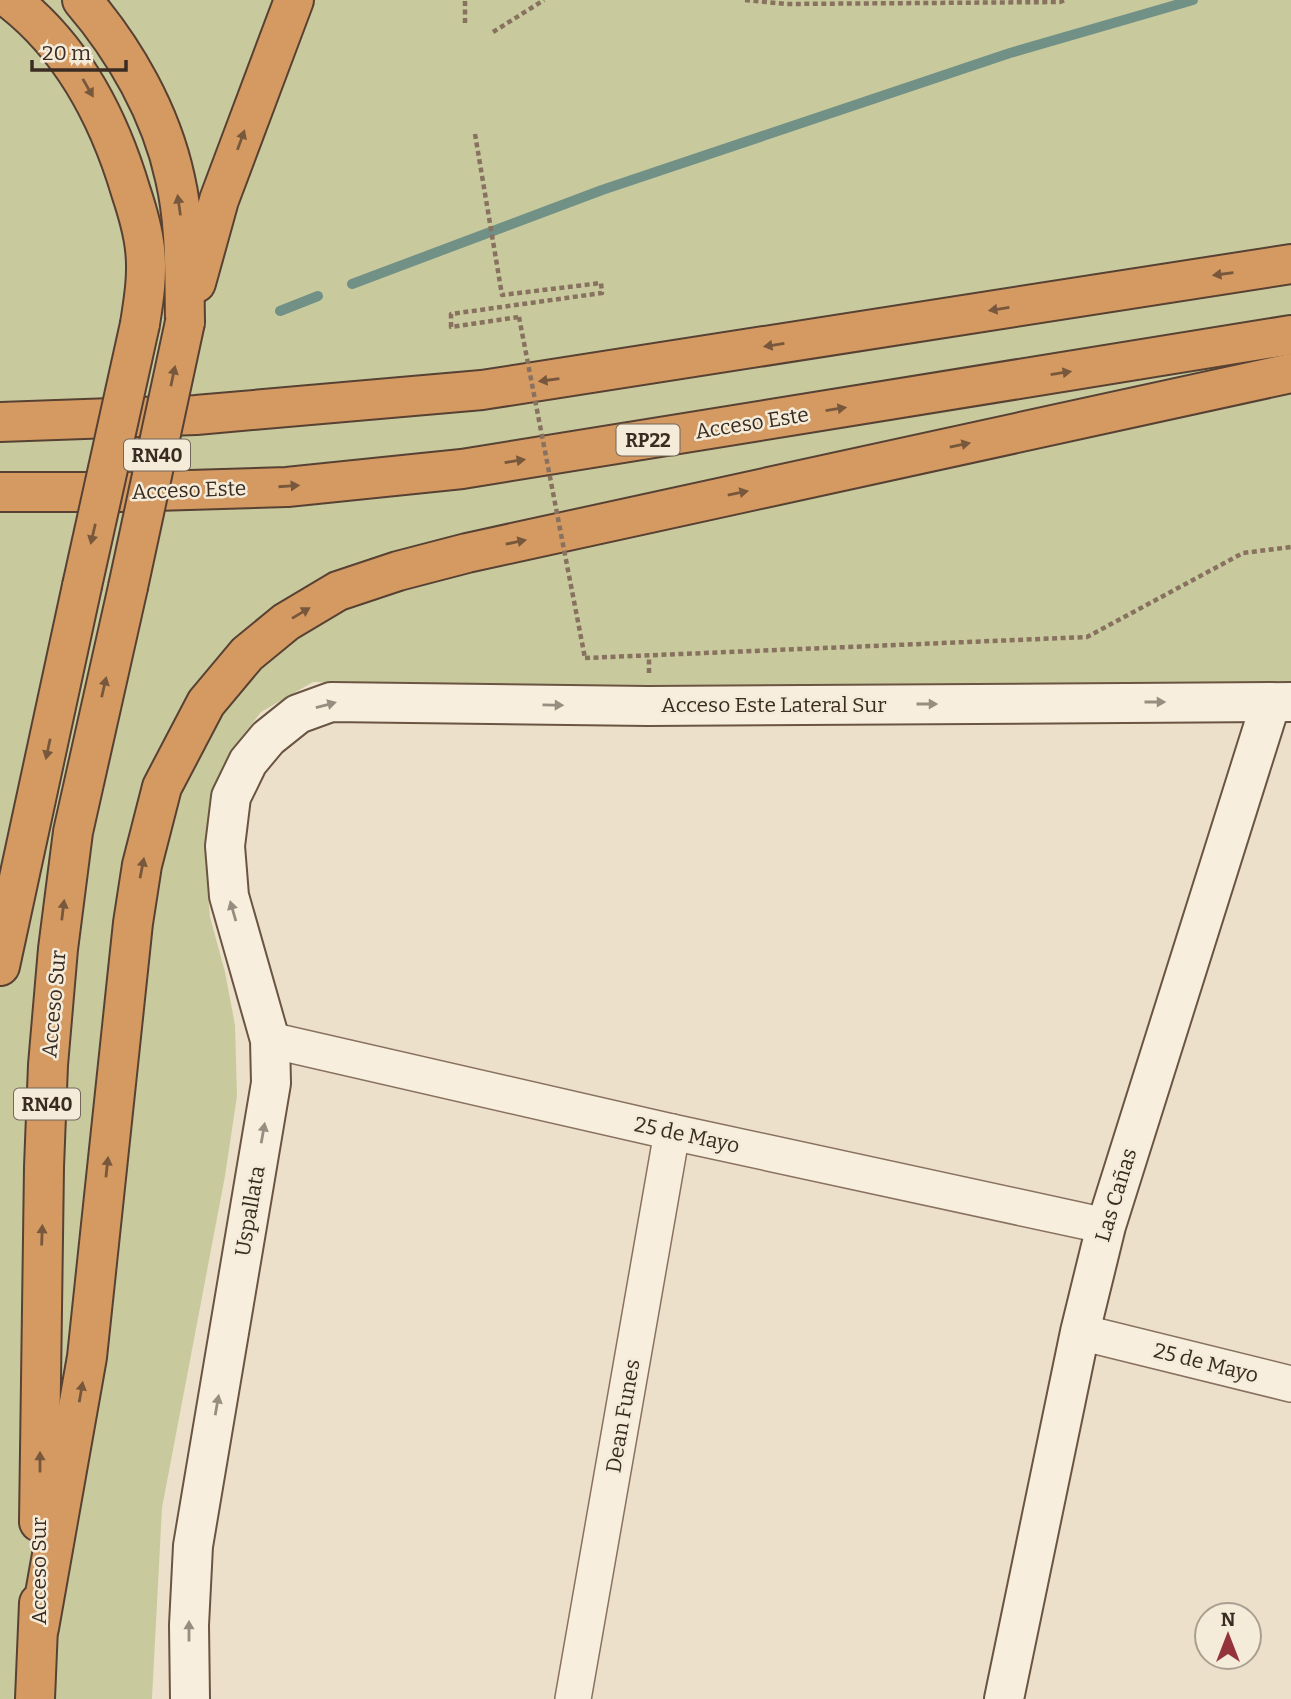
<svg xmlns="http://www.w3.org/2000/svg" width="1291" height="1699" viewBox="0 0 1291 1699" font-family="Bitter,serif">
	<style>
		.green { fill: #c8ca9e }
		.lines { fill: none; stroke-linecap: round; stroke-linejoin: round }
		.stream { stroke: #719086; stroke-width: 10 }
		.street-casing { stroke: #88725f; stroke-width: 38 }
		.secondary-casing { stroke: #6a5442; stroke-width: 42 }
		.highway-casing { stroke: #574133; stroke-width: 42 }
		.path { stroke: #88725f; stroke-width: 4.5; stroke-dasharray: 5 3.5; stroke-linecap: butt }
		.street { stroke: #f7eedd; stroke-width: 35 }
		.secondary { stroke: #f7eedd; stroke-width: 38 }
		.highway { stroke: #d59a62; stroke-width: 38 }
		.highway-bridge-casing { stroke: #574133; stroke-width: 42; stroke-linecap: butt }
		.path-bridge { stroke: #88725f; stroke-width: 4.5; stroke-dasharray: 5 3.5; stroke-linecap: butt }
		.highway-bridge { stroke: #d59a62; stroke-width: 38 }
		.oneway { fill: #78583c }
		.oneway2 { fill: #988d80 }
		.labels { text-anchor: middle; stroke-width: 5; stroke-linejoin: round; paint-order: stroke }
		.shield { fill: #f4ebd9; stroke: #726559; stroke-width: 2 }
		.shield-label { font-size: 19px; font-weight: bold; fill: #3a2c22 }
		.street-label { font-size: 21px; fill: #3a2c22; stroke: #f4ebd9 }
	</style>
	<rect width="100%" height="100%" fill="#ede0ca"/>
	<path class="green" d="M0,0H1291V694L313,682L261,712L234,747L210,799L205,855L210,917L225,972L235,1025L237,1096L225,1176L162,1508L152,1699H0Z"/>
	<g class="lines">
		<g class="stream">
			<path d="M352,284L602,190L1010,53L1193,0"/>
			<path d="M280,311L318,296"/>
		</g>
		<g class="street-casing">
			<g id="street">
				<path d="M270,1040L672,1132L1106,1226"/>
				<path d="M1080,1332L1291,1384"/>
				<path d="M573,1699L672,1132"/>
			</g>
		</g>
		<g class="secondary-casing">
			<g id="secondary">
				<path d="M190,1699L189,1625L193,1546L271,1083L270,1040L229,896L225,846L231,797L248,762L268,738L298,714L331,702L648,706L1291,702"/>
				<path d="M1004,1699L1080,1332L1106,1226L1271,702"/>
			</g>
		</g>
		<g class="highway-casing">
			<g id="highway">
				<path d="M11,0C73,48 109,118 131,192C137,210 143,230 145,249C148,274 144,299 140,324"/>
				<path d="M82,0C125,50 161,113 175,178C186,225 184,274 185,322"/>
				<path d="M196,283L219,200L294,0"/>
				<path d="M0,422L196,415L482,390L1291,264"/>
				<path d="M0,492H122L287,487L462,469L1291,335"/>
				<path d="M0,966L82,586"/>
				<path d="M39,1522L44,1167L48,1065L58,949L73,832L128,587"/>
				<path d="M39,1628L87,1357L133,923L142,865L162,787L206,703L247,654L286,622L338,591L398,571L467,553L1291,373"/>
				<path d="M35,1699L39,1603"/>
			</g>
		</g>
		<g class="path">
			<path d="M745,0L787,4L1060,2L1065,0"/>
			<path d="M465,23V0"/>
			<path d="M493,32L544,0"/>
			<path d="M475,134L502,295L601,283L602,293L451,314V327L519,317"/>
			<path d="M585,658L1087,637L1243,553L1291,547"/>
			<path d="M649,673V656"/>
		</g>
		<use href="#street" class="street"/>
		<use href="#secondary" class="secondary"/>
		<use href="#highway" class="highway"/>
		<g class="highway-bridge-casing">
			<g id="highway-bridge">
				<path d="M82,586L140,324"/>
				<path d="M128,587L185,322"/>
			</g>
		</g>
		<path class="path-bridge" d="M519,317L585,658"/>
		<use href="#highway-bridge" class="highway-bridge"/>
	</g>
	<defs><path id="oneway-solid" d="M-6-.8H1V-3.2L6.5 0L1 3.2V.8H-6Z" transform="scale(1.75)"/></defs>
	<g class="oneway">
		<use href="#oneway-solid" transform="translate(88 88) rotate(60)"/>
		<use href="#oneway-solid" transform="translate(241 140) rotate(-70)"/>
		<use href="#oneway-solid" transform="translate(179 205) rotate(-98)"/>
		<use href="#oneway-solid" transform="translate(1223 274) rotate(172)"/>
		<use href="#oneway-solid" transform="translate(999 309) rotate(171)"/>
		<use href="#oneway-solid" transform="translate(774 345) rotate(171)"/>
		<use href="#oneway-solid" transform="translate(1061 373) rotate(-9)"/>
		<use href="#oneway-solid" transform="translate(173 376) rotate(-78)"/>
		<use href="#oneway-solid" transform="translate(549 380) rotate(172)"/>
		<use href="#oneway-solid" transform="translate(836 409) rotate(-9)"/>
		<use href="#oneway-solid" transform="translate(960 445) rotate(-12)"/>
		<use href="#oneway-solid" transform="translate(515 461) rotate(-9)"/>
		<use href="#oneway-solid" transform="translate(289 486) rotate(-4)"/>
		<use href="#oneway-solid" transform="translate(738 493) rotate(-12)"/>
		<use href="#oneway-solid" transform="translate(93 534) rotate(103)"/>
		<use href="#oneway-solid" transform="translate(516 542) rotate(-12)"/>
		<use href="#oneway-solid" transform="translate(301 613) rotate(-31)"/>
		<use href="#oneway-solid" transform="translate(104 687) rotate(-77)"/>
		<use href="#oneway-solid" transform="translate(48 749) rotate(102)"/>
		<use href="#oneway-solid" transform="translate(142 868) rotate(-79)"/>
		<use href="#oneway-solid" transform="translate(63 910) rotate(-83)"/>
		<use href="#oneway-solid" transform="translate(107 1167) rotate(-84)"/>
		<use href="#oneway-solid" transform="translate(42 1235) rotate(-88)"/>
		<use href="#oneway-solid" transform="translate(81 1392) rotate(-80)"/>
		<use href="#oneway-solid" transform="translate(40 1462) rotate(-90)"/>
	</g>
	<g class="oneway2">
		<use href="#oneway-solid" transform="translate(1155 702)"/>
		<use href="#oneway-solid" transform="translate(927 704)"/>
		<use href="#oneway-solid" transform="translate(326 705) rotate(-15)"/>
		<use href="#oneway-solid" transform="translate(553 705) rotate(1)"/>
		<use href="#oneway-solid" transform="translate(233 911) rotate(-106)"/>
		<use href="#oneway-solid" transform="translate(263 1133) rotate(-80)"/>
		<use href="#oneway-solid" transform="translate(217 1405) rotate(-80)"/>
		<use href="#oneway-solid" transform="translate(189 1631) rotate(-90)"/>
	</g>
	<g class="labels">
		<g class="shield">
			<rect x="616.5" y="424.5" width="63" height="31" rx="5"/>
			<rect x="124" y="439.5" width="66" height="31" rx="5"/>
			<rect x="14" y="1088.5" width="66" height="31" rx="5"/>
		</g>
		<g class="shield-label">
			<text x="648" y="447">RP22</text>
			<text x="157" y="462">RN40</text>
			<text x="47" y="1111">RN40</text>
		</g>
		<g class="street-label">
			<text transform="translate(752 423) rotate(-9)" y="7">Acceso Este</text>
			<text transform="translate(189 490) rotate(-2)" y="7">Acceso Este</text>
			<text x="774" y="712">Acceso Este Lateral Sur</text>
			<text transform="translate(54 1004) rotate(-85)" y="7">Acceso Sur</text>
			<text transform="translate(687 1135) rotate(12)" y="7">25 de Mayo</text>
			<text transform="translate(1116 1195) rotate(-73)" y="7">Las Cañas</text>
			<text transform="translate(250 1211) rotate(-80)" y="7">Uspallata</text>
			<text transform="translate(1206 1363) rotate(14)" y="7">25 de Mayo</text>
			<text transform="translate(623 1416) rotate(-80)" y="7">Dean Funes</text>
			<text transform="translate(39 1571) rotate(-90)" y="7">Acceso Sur</text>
		</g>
	</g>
	<g transform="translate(1228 1636)"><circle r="33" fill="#f4ebd9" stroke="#aa9f90" stroke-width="2"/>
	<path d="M0-5L12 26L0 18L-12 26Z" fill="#94333a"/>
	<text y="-10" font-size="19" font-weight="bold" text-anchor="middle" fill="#3a2c22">N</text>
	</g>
	<path d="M32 60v10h94v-10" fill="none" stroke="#3a2c22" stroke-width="3.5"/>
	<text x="42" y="60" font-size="21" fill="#3a2c22" stroke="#f4ebd9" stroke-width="5" paint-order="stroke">20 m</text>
</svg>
